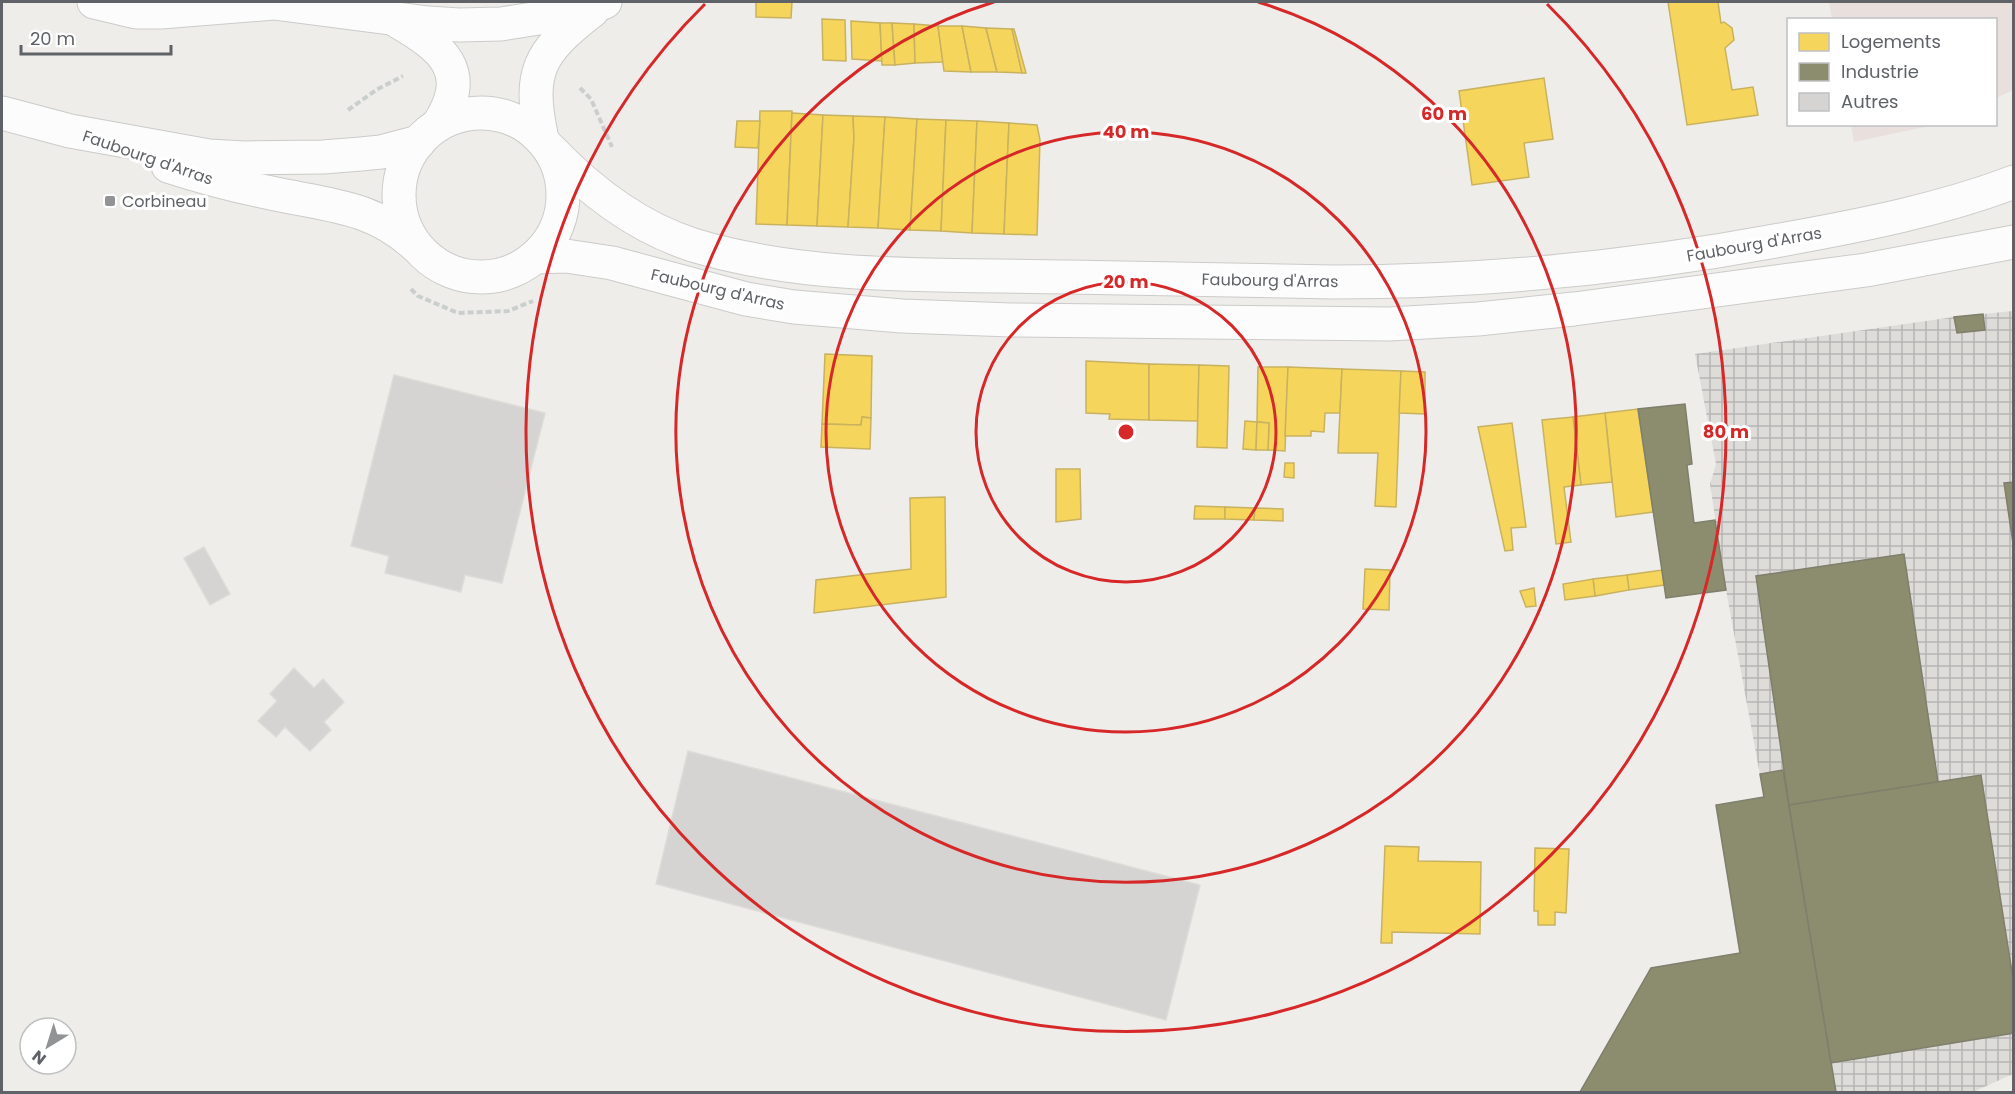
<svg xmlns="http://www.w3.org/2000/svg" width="2015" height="1094" viewBox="0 0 2015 1094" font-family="Poppins,sans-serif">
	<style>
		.industrial { fill: url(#industrial-grid) }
		.medical { fill: #e9dfdd }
		.homes { fill: #f6d55c; stroke: #c9b25f; stroke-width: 1.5 }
		.industry { fill: #8c8c6e; stroke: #7e7f6c; stroke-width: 1.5 }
		.building { fill: #d5d4d2; stroke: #dddcd8; stroke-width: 1.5 }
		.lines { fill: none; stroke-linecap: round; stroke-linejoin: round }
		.street-casing { stroke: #cbcbcb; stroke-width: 35 }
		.secondary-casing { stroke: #cbcbca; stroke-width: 35 }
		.path { stroke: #cacecc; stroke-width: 4; stroke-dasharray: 6 3; stroke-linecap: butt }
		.street { stroke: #fcfcfc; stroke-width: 33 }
		.secondary { stroke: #fcfcfc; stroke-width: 33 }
		.ring { fill: none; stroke: #d62828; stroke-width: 3 }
		.poi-dot { fill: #919394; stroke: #fff; stroke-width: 2 }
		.labels { text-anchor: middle; stroke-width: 6; stroke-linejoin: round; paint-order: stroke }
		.street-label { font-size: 16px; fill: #5f6266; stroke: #fff }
		.poi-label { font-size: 16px; fill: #5f6266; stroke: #fff; text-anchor: start }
		.centre { fill: #d62828; stroke: #fff; stroke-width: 3 }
		.ring-label { font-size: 18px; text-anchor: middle; font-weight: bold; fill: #d62828; stroke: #fff; stroke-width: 6; stroke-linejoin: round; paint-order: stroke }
	</style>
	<defs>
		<pattern id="industrial-grid" width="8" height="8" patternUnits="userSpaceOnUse" patternTransform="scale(1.5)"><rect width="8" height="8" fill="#dedcd9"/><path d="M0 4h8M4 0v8" fill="none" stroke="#b7b6b4"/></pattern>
	</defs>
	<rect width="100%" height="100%" fill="#eeede9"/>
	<path class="industrial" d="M2013,311V1074L1973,1092H1580L1651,968L1739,953L1716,805L1764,797L1726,590L1710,484L1716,464L1695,354L1954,317Z"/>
	<g class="medical">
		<path d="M1829,2H2013V90L1996,98V20L1832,19Z"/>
		<path d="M1851,125V124L1934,125L1854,142Z"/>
	</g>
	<g class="homes">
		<path d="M756,2H792L791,18L756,17Z"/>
		<path d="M1668,2H1718L1721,23L1724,22L1732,28L1734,40L1725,48L1732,90L1753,87L1758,115L1687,125Z"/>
		<path d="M822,19L845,20L846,61L823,60Z"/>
		<path d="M851,21L880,23L882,61L852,59Z"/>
		<path d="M880,23H892L895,65H882Z"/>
		<path d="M892,23L914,24L915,63L895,65Z"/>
		<path d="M914,24L938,26L943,62L915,63Z"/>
		<path d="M938,26H962L971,72L944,71Z"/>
		<path d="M962,26L986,28L997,72H971Z"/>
		<path d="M986,28L1012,29L1022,73L997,72Z"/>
		<path d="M1012,29H1014L1026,73H1022Z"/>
		<path d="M1544,78L1553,139L1524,143L1529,177L1472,185L1459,91Z"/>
		<path d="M760,111H792L787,225L756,224Z"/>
		<path d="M792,113L823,115L817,226L787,225Z"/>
		<path d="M823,115L853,116L854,138L848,227L817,226Z"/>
		<path d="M853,116L885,117L878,228L848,227L854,138Z"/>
		<path d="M885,117L917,119L910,230L878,228Z"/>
		<path d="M917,119L946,120L941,231L910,230Z"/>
		<path d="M946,120L977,121L972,233L941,231Z"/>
		<path d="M737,121H760L758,148L735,147Z"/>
		<path d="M977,121L1009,123L1004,234L972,233Z"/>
		<path d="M1009,123L1037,125L1040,140L1037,235L1004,234Z"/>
		<path d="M825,354L872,356L871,418L862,417L861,425L822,424Z"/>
		<path d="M1086,361L1149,364V420L1109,419L1110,414L1086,413Z"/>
		<path d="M1149,364L1199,365L1198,421L1149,420Z"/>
		<path d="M1199,365L1229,366L1227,448L1197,447Z"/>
		<path d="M1258,367H1288L1285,451L1268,450L1269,423L1257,422Z"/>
		<path d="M1288,367L1342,369L1340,413H1325L1324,432L1311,431V436H1285Z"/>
		<path d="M1342,369L1401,371L1396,507L1375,506L1378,453H1338Z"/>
		<path d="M1401,371L1425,372V414L1399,413Z"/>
		<path d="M1638,409L1653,512L1616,517L1605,413Z"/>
		<path d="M1605,413L1612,482L1581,485L1573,417Z"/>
		<path d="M862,417L871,418L870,449L821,447L822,424L861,425Z"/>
		<path d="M1573,417L1581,485L1564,487L1571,542L1556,544L1542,420Z"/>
		<path d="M1245,421L1257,422L1256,450L1243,449Z"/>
		<path d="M1257,422L1269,423L1268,450H1256Z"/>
		<path d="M1512,423L1526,527L1511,528L1513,550L1505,551L1478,427Z"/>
		<path d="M1285,463H1294V478L1284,477Z"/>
		<path d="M1056,469H1080L1081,519L1056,522Z"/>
		<path d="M945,497L946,597L814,613L816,580L911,569L910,498Z"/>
		<path d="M1195,506L1225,507V519H1194Z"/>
		<path d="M1225,507L1255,508L1254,520L1225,519Z"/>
		<path d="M1255,508L1283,509V521L1254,520Z"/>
		<path d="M1365,569L1390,570L1389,610L1363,609Z"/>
		<path d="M1662,570L1664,585L1629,590L1627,575Z"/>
		<path d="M1627,575L1629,590L1595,596L1593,579Z"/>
		<path d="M1593,579L1595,596L1565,600L1563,584Z"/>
		<path d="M1534,588L1536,606L1526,607L1520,591Z"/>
		<path d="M1385,846L1419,847L1418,861L1481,862L1480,934L1392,932V943H1381Z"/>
		<path d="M1535,848L1569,849L1566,913L1555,912V925H1538V911H1534Z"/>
	</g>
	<g class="industry">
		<path d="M1983,314L1985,330L1957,333L1954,317Z"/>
		<path d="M1685,404L1692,464L1687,465L1694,523L1715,520L1726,590L1666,598L1638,409Z"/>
		<path d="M2014,482V550L2004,483Z"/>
		<path d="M1904,554L1938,782L1789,805L1756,576Z"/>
		<path d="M1783,770L1836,1092H1580L1651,968L1740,953L1716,805L1764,797L1760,774Z"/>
		<path d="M1981,775L2014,985V1033L1831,1063L1789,805Z"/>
	</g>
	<g class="building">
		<path d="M394,375L545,413L502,583L465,575L461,592L385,573L389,556L351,546Z"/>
		<path d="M204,547L230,594L210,605L184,558Z"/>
		<path d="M294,668L314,688L323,679L344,702L324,722L331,730L310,751L285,727L276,737L258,721L277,701L270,694Z"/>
		<path d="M688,751L1200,885L1166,1020L656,884Z"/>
	</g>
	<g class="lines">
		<g class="street-casing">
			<g id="street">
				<path d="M94,2L136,12H161L274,3L428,23L459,25L501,24L571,13L605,2"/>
				<path d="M397,21C443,48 473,71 438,125"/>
				<path d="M542,139C527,71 539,52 592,11"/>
			</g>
		</g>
		<g class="secondary-casing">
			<g id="secondary">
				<path d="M2,113L70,131L209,156L244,158L323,157L361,154L381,152L419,142"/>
				<circle cx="481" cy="195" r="82"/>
				<path d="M550,149C590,191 637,227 693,245C811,281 947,274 1069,277C1158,278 1246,281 1334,282C1486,282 1637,267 1786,239C1863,225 1940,210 2014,182"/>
				<path d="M168,166C202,177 236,186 271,193C326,205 371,205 416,246"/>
				<path d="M535,257L566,256L612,263L746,299L794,307L902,316L1011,320L1389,324L1478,319L1574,309L1866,270L2014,242"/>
			</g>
		</g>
		<g class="path">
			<path d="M580,88L591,99L612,147"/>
			<path d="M348,110L376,90L403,76"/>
			<path d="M411,289L418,296L458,313L508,311L533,301"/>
		</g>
		<use href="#street" class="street"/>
		<use href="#secondary" class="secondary"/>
	</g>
	<g class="ring">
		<circle cx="1126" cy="432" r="150"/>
		<circle cx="1126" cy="432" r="300"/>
		<path d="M1258 2A450 450 0 1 1 994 2"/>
		<path d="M1547 4A600 600 0 1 1 705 4"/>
	</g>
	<rect class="poi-dot" x="104" y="195" width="12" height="12" rx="3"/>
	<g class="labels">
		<g class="street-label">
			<text transform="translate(148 157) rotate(19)" y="6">Faubourg d'Arras</text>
			<text transform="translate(1754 244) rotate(-10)" y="6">Faubourg d'Arras</text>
			<text transform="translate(1270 280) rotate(1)" y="6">Faubourg d'Arras</text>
			<text transform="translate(718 289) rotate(13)" y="6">Faubourg d'Arras</text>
		</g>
		<g class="poi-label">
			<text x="122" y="207">Corbineau</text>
		</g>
	</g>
	<circle cx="1126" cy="432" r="9" class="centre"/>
	<g class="ring-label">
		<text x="1444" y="120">60 m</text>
		<text x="1126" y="138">40 m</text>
		<text x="1126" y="288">20 m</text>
		<text x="1726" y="438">80 m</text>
	</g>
	<rect width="2015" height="1094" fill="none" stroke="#5f6266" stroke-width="6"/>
	<rect x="1787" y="18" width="210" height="108" fill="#ffffff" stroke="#bfc0c2" stroke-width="1.5"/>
	<rect x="1799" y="33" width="30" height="18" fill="#f6d55c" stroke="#bfc0c2" stroke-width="1.5"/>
	<text x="1841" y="48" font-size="18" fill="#5f6266">Logements</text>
	<rect x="1799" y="63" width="30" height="18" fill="#8c8c6e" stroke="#bfc0c2" stroke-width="1.5"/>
	<text x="1841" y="78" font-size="18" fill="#5f6266">Industrie</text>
	<rect x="1799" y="93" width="30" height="18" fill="#d5d4d2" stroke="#bfc0c2" stroke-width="1.5"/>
	<text x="1841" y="108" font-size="18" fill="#5f6266">Autres</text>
	<g transform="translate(48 1046) rotate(218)"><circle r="28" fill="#ffffff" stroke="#bfc0c2" stroke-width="1.5"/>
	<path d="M0-4.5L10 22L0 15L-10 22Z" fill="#919394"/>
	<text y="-9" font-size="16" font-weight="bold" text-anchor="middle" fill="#5f6266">N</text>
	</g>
	<path d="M21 45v9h150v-9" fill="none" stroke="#5f6266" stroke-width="3"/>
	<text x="30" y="45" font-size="18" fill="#5f6266" stroke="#ffffff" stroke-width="4.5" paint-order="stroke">20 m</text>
</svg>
